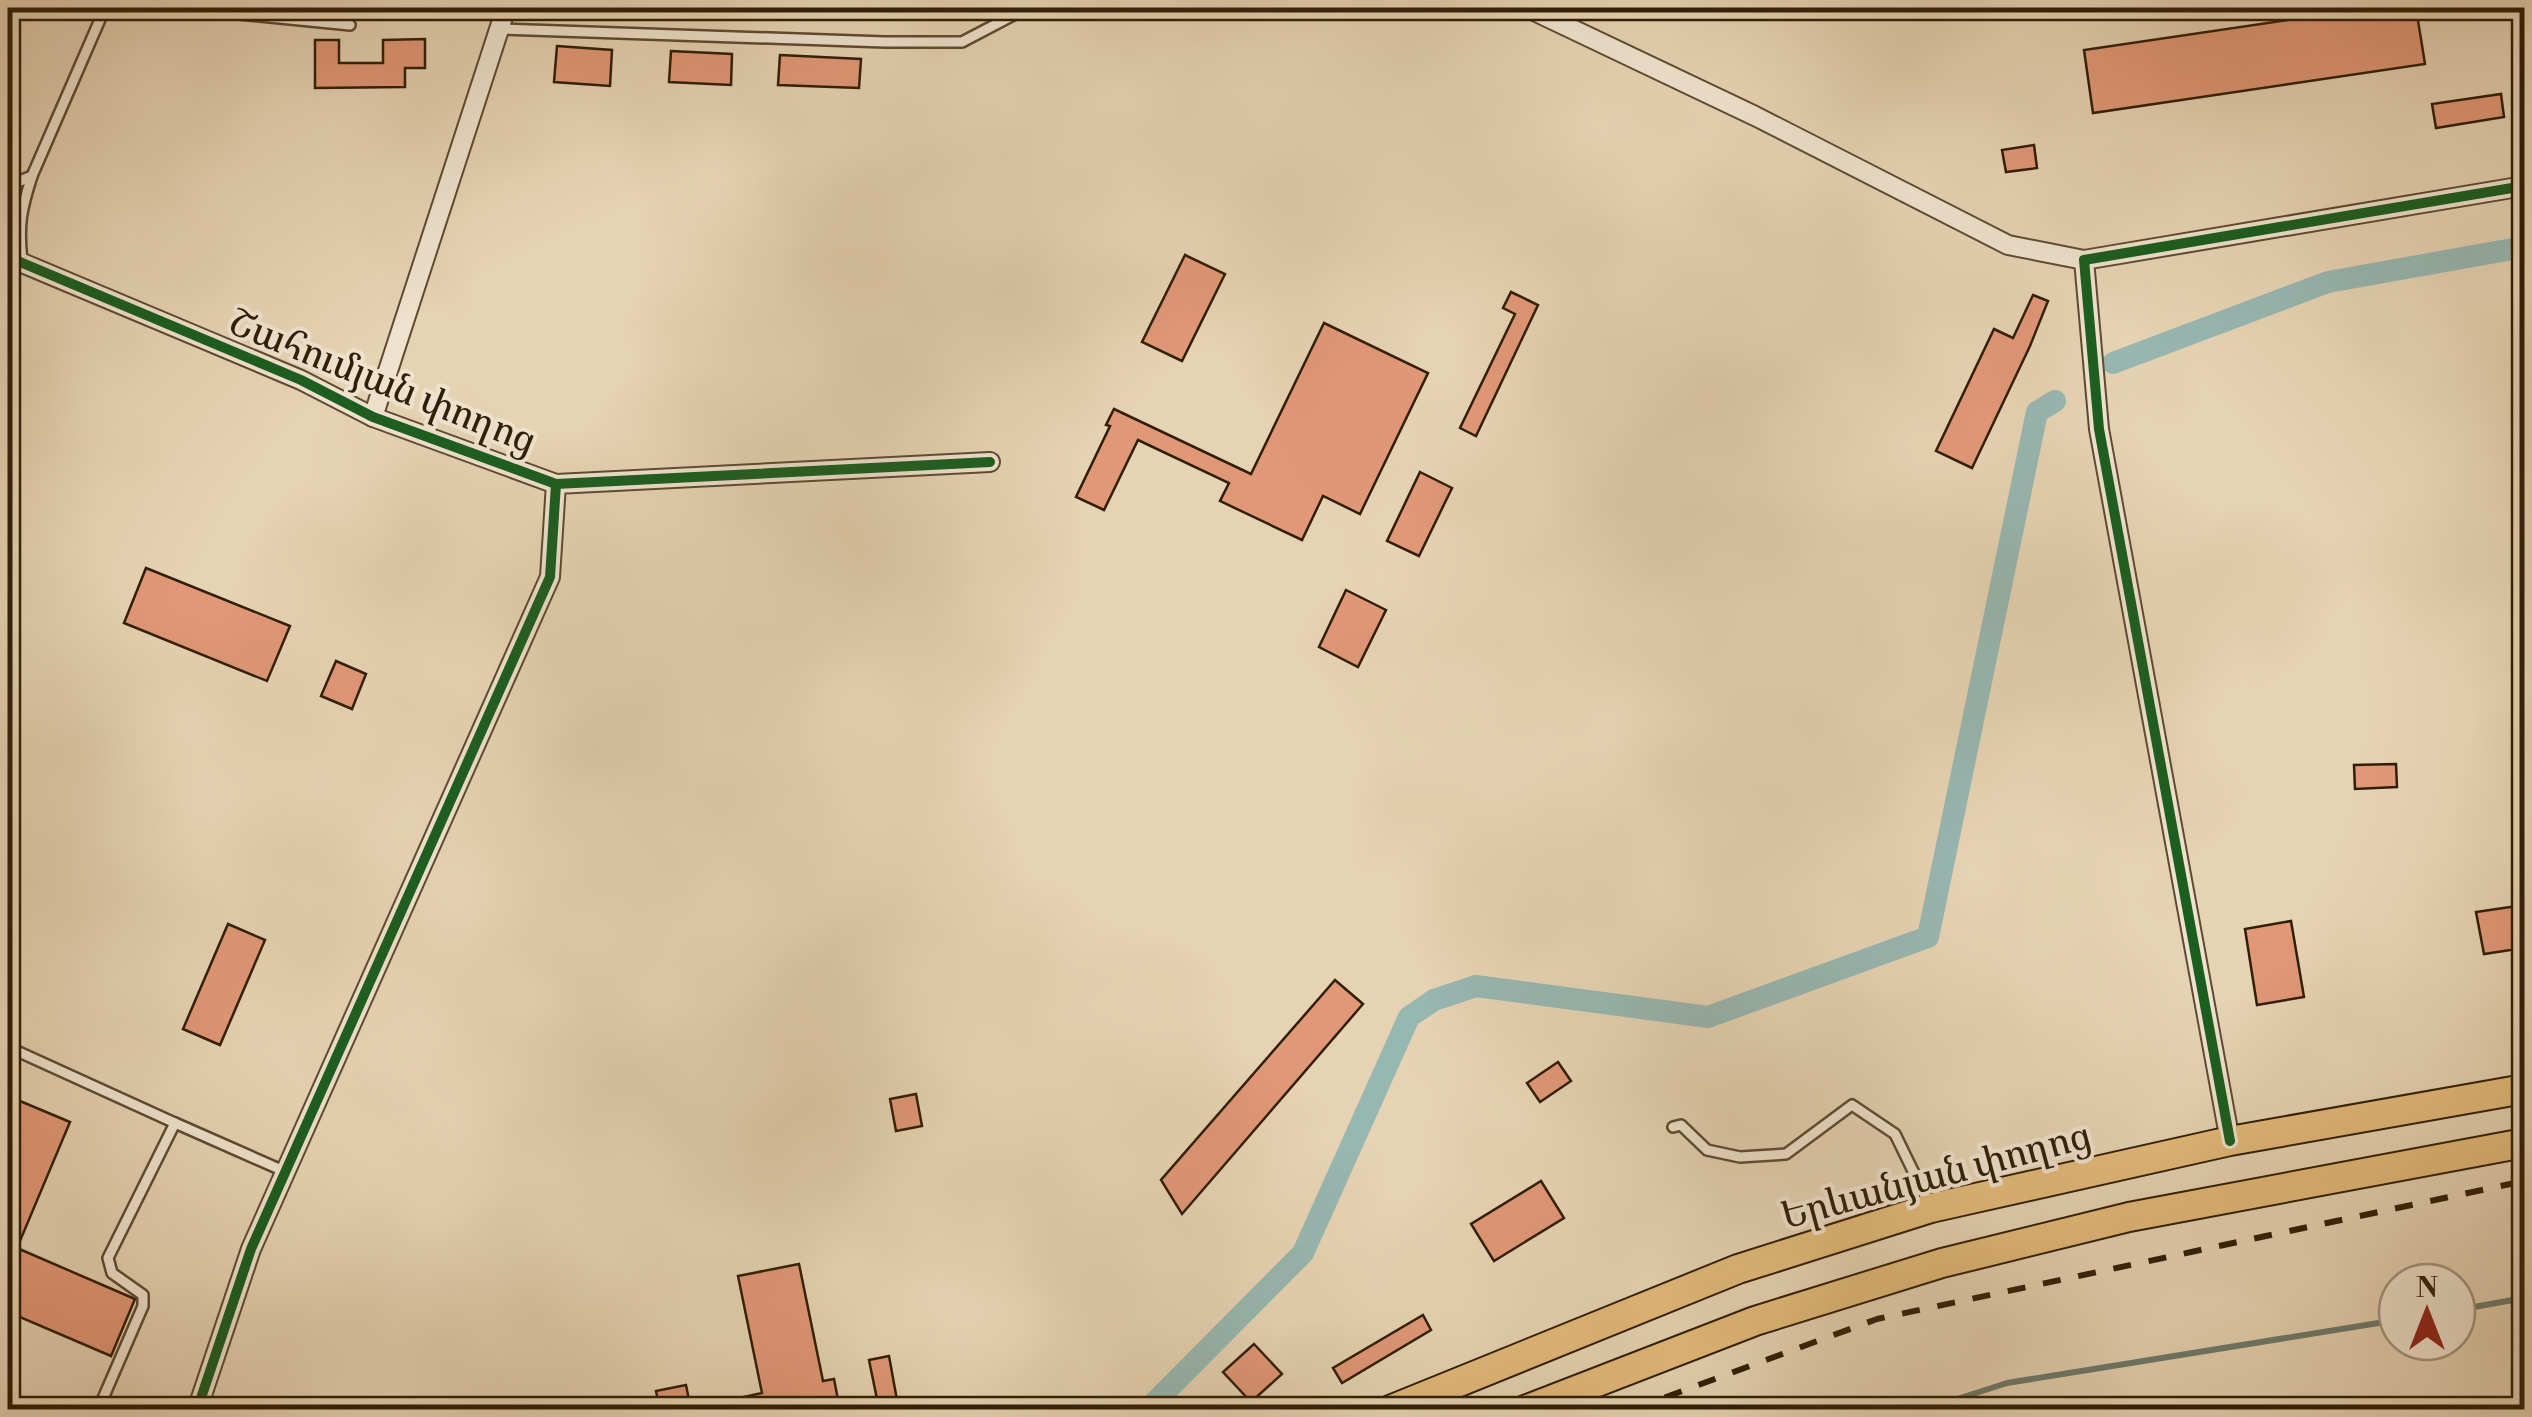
<svg xmlns="http://www.w3.org/2000/svg" width="2532" height="1417" viewBox="0 0 2532 1417" font-family="'Libre Bodoni','Noto Serif Armenian',serif">
	<style>
		.lines { fill: none; stroke-linecap: round; stroke-linejoin: round }
		.stream { stroke: #6e7a6d; stroke-width: 6 }
		.canal { stroke: #97b7b1; stroke-width: 22 }
		.building { fill: #e19877; stroke: #301e06; stroke-width: 2.5 }
		.service-casing { stroke: #5e4b31; stroke-width: 14 }
		.minor-casing { stroke: #5e4b31; stroke-width: 22 }
		.trunk-casing { stroke: #301e06; stroke-width: 32 }
		.service { stroke: #efe2ce; stroke-width: 9 }
		.minor { stroke: #efe2ce; stroke-width: 18 }
		.trunk { stroke: #e3ba7a; stroke-width: 28 }
		.rail { stroke: #301e06; stroke-width: 6; stroke-dasharray: 18 18; stroke-linecap: butt }
		.cycleway-casing { stroke: #efe2ce; stroke-width: 16 }
		.cycleway { stroke: #1b5e20; stroke-width: 10 }
		.labels { text-anchor: middle; stroke-width: 8; stroke-linejoin: round; paint-order: stroke }
		.street-label { font-size: 38px; fill: #301e06; stroke: #efe2ce }
	</style>
	<rect width="100%" height="100%" fill="#e6d3b3"/>
	<filter id="stains"><feTurbulence type="fractalNoise" baseFrequency=".002" numOctaves="4"/><feColorMatrix values="0 0 0 0 .2 0 0 0 0 .09 0 0 0 0 .02 0 0 0 .5 -.17"/></filter>
	<radialGradient id="worn" r=".72"><stop offset=".6" stop-color="#630" stop-opacity="0"/><stop offset="1" stop-color="#630" stop-opacity=".3"/></radialGradient>
	<g class="lines">
		<g class="stream">
			<path d="M2457,1310L2524,1298"/>
			<path d="M1923,1410L2007,1383L2397,1320"/>
		</g>
		<g class="canal">
			<path d="M2113,363L2328,282L2524,247"/>
			<path d="M1147,1410L1303,1253L1409,1017L1434,1000L1476,986L1708,1017L1928,937L2037,412L2055,401"/>
		</g>
	</g>
	<g class="building">
		<path d="M2370,8H2416L2425,64L2093,113L2084,50Z"/>
		<path d="M425,39V68H405V87L315,88V40H339V63H383V40Z"/>
		<path d="M557,46L612,50L610,86L554,82Z"/>
		<path d="M671,51L732,54L731,85L669,82Z"/>
		<path d="M780,55L861,59L859,88L778,85Z"/>
		<path d="M2501,94L2504,117L2436,128L2432,104Z"/>
		<path d="M2034,145L2037,168L2006,172L2002,150Z"/>
		<path d="M1185,255L1225,274L1182,361L1142,342Z"/>
		<path d="M1511,292L1538,305L1476,436L1460,428L1515,314L1503,308Z"/>
		<path d="M2033,295L2048,301L2030,346L1972,468L1936,451L1994,329L2013,338Z"/>
		<path d="M1324,323L1428,373L1360,514L1323,496L1302,540L1220,501L1229,483L1138,440L1104,510L1076,497L1110,426L1106,425L1114,409L1251,474Z"/>
		<path d="M1420,472L1452,488L1419,556L1387,541Z"/>
		<path d="M146,568L290,626L267,681L124,623Z"/>
		<path d="M1346,590L1386,610L1358,667L1319,647Z"/>
		<path d="M336,661L366,674L352,709L321,696Z"/>
		<path d="M2396,764L2397,787L2355,789L2354,765Z"/>
		<path d="M2524,905V948L2484,954L2476,912Z"/>
		<path d="M2291,921L2304,997L2257,1005L2245,929Z"/>
		<path d="M228,924L265,940L220,1045L183,1029Z"/>
		<path d="M1335,980L1363,1004L1182,1214L1161,1180Z"/>
		<path d="M1558,1062L1571,1081L1540,1102L1527,1083Z"/>
		<path d="M916,1094L922,1126L896,1131L890,1099Z"/>
		<path d="M8,1096L70,1122L17,1248L135,1299L111,1356L8,1312Z"/>
		<path d="M1541,1181L1564,1218L1494,1261L1471,1224Z"/>
		<path d="M799,1264L823,1381L834,1379L840,1410H722L721,1402L762,1393L738,1276Z"/>
		<path d="M1423,1315L1431,1330L1342,1383L1333,1368Z"/>
		<path d="M1254,1344L1282,1374L1251,1402L1223,1372Z"/>
		<path d="M889,1356L897,1400L878,1404L869,1360Z"/>
		<path d="M686,1385L691,1410H660L656,1391Z"/>
	</g>
	<g class="lines">
		<g class="service-casing">
			<g id="service">
				<path d="M177,8L350,25"/>
				<path d="M499,29L885,42H962L1027,8"/>
				<path d="M8,186L32,176"/>
				<path d="M22,261C18,225 21,210 32,176L105,8"/>
				<path d="M8,1047L175,1123"/>
				<path d="M1673,1127L1681,1125L1707,1150L1740,1157L1786,1154L1852,1105L1895,1134L1930,1206"/>
				<path d="M98,1410L143,1306V1295L112,1273L108,1258L175,1123L286,1172"/>
			</g>
		</g>
		<g class="minor-casing">
			<g id="minor">
				<path d="M1528,8L1755,116L2008,245L2084,260"/>
				<path d="M8,257L301,380L373,417L556,484L990,462"/>
				<path d="M373,417L506,8"/>
				<path d="M2230,1141L2099,429L2084,260L2524,186"/>
				<path d="M197,1410L251,1249L550,577L556,484"/>
			</g>
		</g>
		<g class="trunk-casing">
			<g id="trunk">
				<path d="M1390,1410L1738,1269L1931,1208L2230,1141L2524,1089"/>
				<path d="M1525,1410L1755,1321L1942,1263L2129,1217L2524,1143"/>
			</g>
		</g>
		<use href="#service" class="service"/>
		<use href="#minor" class="minor"/>
		<use href="#trunk" class="trunk"/>
		<path class="rail" d="M1631,1410L1877,1319L2524,1181"/>
		<g class="cycleway-casing">
			<g id="cycleway">
				<path d="M8,257L301,380L373,417L556,484L990,462"/>
				<path d="M2230,1141L2099,429L2084,260L2524,186"/>
				<path d="M197,1410L251,1249L550,577L556,484"/>
			</g>
		</g>
		<use href="#cycleway" class="cycleway"/>
	</g>
	<g class="labels">
		<g class="street-label">
			<text transform="translate(383 381) rotate(22)" y="13">Շահումյան փողոց</text>
			<text transform="translate(1936 1175) rotate(-15)" y="13">Երևանյան փողոց</text>
		</g>
	</g>
	<rect width="2532" height="1417" fill="none" stroke="#e6d3b3" stroke-width="40"/>
	<rect x="10" y="10" width="2512" height="1397" fill="none" stroke="#301e06" stroke-width="5"/>
	<rect x="20" y="20" width="2492" height="1377" fill="none" stroke="#301e06" stroke-width="2.5"/>
	<g transform="translate(2427 1312)"><circle r="48" fill="#efe2ce" stroke="#a3947e" stroke-width="2.5"/>
	<path d="M0-8L18 38L0 25L-18 38Z" fill="#8f2418"/>
	<text y="-15" font-size="28" font-weight="bold" text-anchor="middle" fill="#301e06">N</text>
	</g>
	<rect width="100%" height="100%" filter="url(#stains)"/>
	<rect width="100%" height="100%" fill="url(#worn)"/>
</svg>
